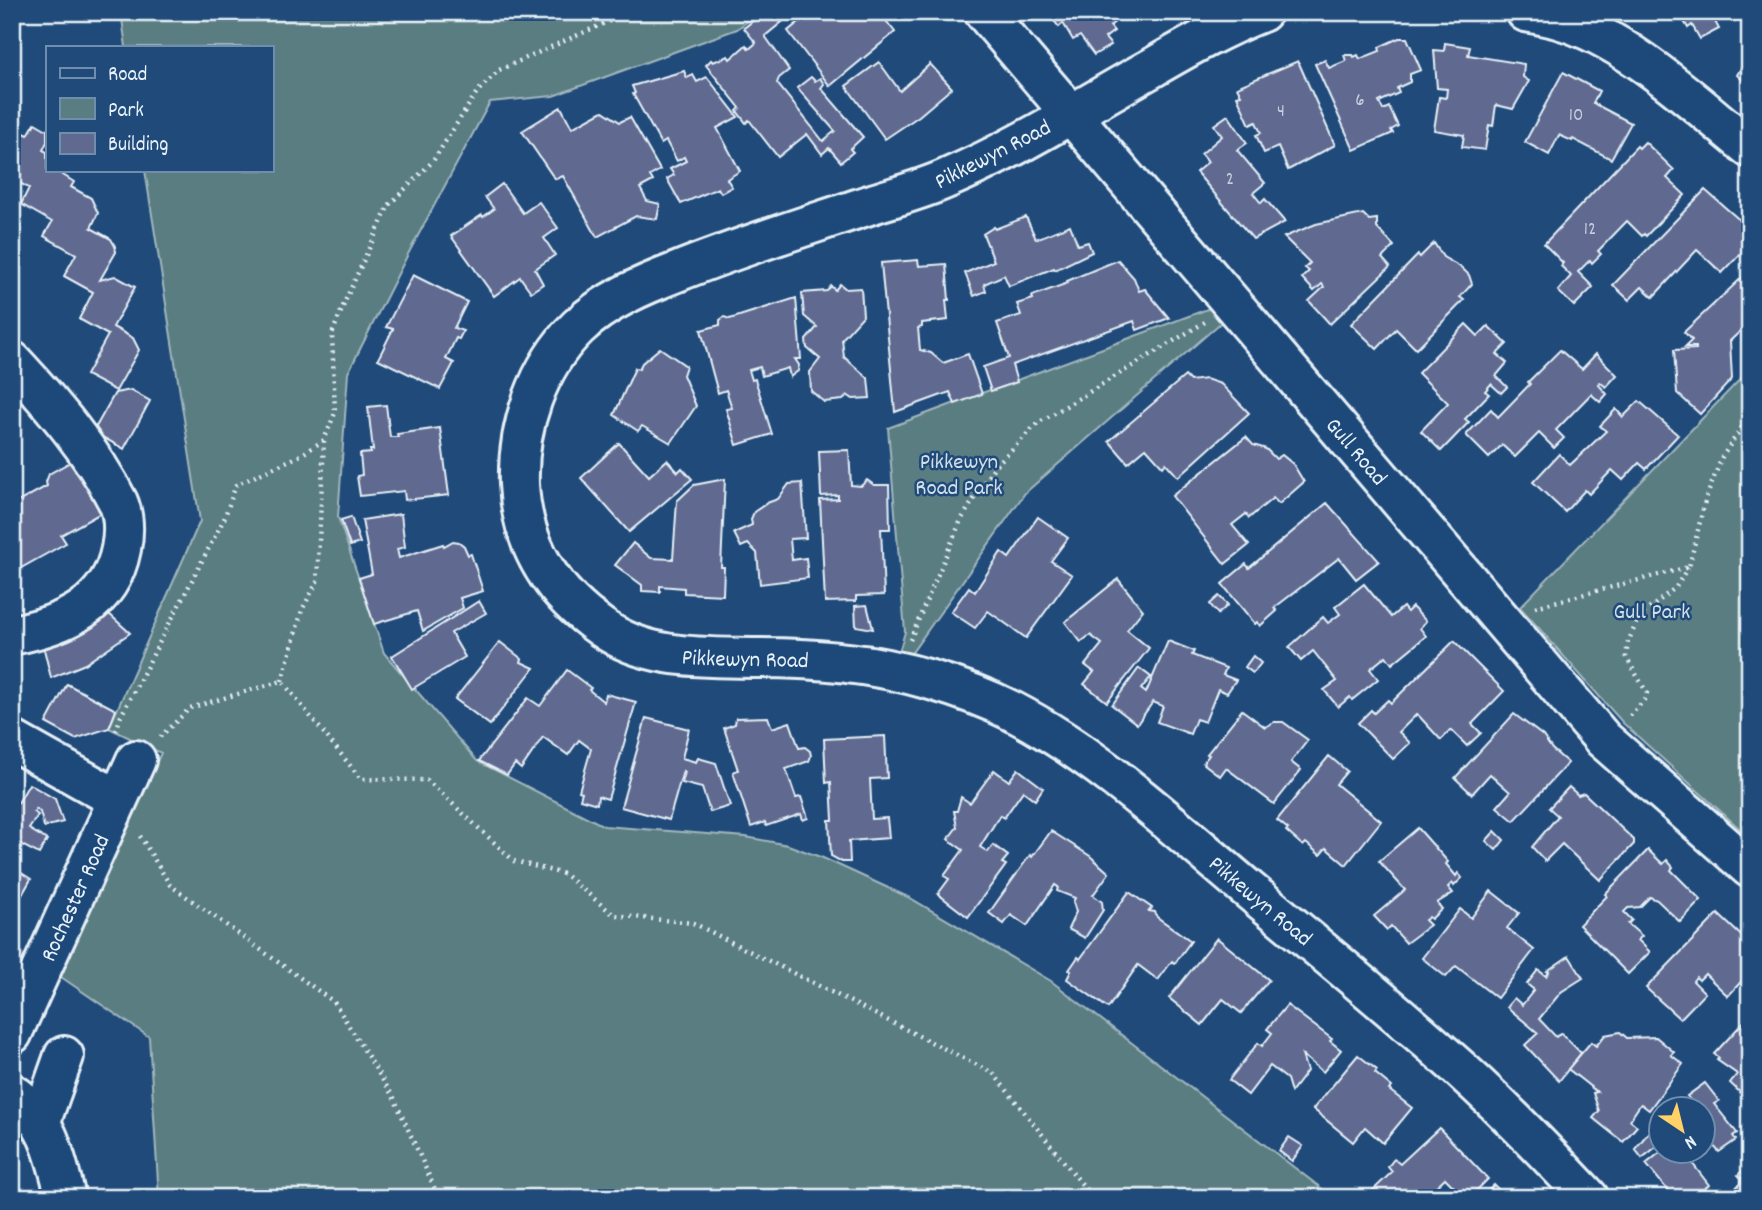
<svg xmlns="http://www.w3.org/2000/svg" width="1762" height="1210" viewBox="0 0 1762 1210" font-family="Dekko,sans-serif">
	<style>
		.green { fill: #5a7d82; stroke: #a1b7bd; stroke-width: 2 }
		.building { fill: #60698f; stroke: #e8f1f8; stroke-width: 2 }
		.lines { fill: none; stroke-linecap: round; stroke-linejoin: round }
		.minor-casing { stroke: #e8f1f8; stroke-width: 44 }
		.path { stroke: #e8f1f8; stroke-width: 4.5; stroke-dasharray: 2 5; stroke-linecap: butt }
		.minor { stroke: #1f4a7a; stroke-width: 38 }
		.labels { text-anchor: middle; stroke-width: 5; stroke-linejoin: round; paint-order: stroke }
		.number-label { font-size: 19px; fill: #c6cfde }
		.street-label { font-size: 23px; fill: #e8f1f8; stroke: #1f4a7a }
		.park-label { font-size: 23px; fill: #d3e0e6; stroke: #1f4a7a }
	</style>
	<rect width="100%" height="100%" fill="#1f4a7a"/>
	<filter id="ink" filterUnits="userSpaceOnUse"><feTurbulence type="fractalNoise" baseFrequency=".0143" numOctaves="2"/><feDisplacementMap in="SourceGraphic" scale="14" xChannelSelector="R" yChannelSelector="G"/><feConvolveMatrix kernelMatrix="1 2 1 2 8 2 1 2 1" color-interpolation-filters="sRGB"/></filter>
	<g filter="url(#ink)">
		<g class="green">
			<path d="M121,12H760L737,29L553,96L490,102L407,256L348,373L338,517L384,653L477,761L604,826L746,837L788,845L823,858L910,898L1051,981L1334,1198H159L149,1037L58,975L161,753L109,728L200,521L145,170H271V47H126Z"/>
			<path d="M1213,307L1224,320L1025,493L908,658L898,655L905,632L888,428Z"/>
			<path d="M1750,369V838L1623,723L1520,607Z"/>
		</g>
		<g class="building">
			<path d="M764,12H774L782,22L765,36L789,70L779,78L777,83L823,141L835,131L797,88L811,77L815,81L820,78L824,84L821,88L863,137L850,149L853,152L841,162L829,148L822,154L807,134L778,157L749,120L746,123L737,111L740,108L706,65L711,60L713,62L728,56L730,59L746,45L749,49L756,43L744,28Z"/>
			<path d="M811,12H879L895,32L830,86L788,31Z"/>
			<path d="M1047,12H1124L1123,17H1117L1118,19L1110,26L1114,31L1105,38L1111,45L1094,55L1080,36L1073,40L1063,23L1059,27Z"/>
			<path d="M1675,12H1710L1719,29L1700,39L1692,25L1688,28L1682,18L1679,20Z"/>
			<path d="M1399,38H1407L1421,70L1410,74V82L1397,88L1399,93L1379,102L1383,110L1389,107L1398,126L1391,130L1393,133L1354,150L1315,64L1325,60L1329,68L1346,61L1344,55H1353L1354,57L1358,55L1360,59L1380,51L1379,47Z"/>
			<path d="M1445,43L1470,47L1468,55L1524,64L1523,77L1529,81L1513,109L1496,105L1493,126L1489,125L1485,150L1462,147L1464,135L1434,130L1439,97L1446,98L1447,89L1437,88L1434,50L1444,51Z"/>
			<path d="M1750,52V92V86L1737,75Z"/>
			<path d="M1298,61L1335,145L1288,170L1278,147L1264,153L1256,135L1261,133L1256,122L1250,125L1237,96L1241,95L1237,87Z"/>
			<path d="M879,62L900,91L930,64L952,88L919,116L885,139L846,86Z"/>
			<path d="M684,71L687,78L693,75L697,82L707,77L738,117L717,128L740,171L727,179L732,187L721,193L718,188L681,204L667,179L674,175L670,169L686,161L684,157L677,161L666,141L661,144L633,94L635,93L632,86Z"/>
			<path d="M1563,72L1599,91L1593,103L1631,123L1611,159L1573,139L1572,141L1559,135L1549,155L1525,142Z"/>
			<path d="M561,107L572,128L603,111L620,122L630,117L660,170L650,176L653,181L640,188L647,201L660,204L657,219L636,216L597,237L563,176L556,179L552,175L522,131Z"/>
			<path d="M1228,115L1247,143L1237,150L1265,183L1253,193L1261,203L1265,199L1285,222L1253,239L1196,172L1208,162L1201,154L1222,136L1214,125Z"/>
			<path d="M35,123L47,130V142L43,150L47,152V170H55L74,182L71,187L91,198L98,213L91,228L111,239L115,246L116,252L100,280L115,276L135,287L113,327L133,338L139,350L116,391L86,375L108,335L79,319L93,292L64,276L76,254L44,236L52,222L21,204L29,188L12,179V127L28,135Z"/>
			<path d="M1645,142L1674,170L1667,178L1685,195L1646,236L1644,234L1642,236L1627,221L1598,251L1601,254L1592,263L1590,260L1578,272L1593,287L1574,306L1558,291L1571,276L1561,266L1563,263L1544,244L1637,146L1639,148Z"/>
			<path d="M502,184L523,213L539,202L558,228L544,238L555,255L535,269L543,284L531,292L520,277L494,296L451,236L482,215L483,217L494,209L485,197Z"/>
			<path d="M1705,190L1750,229V244L1722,273L1697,250L1653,297L1642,287L1629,300L1613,285Z"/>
			<path d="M1363,214L1369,220L1377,219V228L1394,246L1382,258L1390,267L1330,324L1309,301L1324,287L1322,284L1314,291L1302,278L1309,271L1305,268L1310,263L1284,237L1316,224Z"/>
			<path d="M1026,217L1036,239L1070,225L1078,245L1088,242L1092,252L1055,270L1054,268L1009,286L1004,275L984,284L986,291L974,296L965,273L994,261L983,234L994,227L995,229Z"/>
			<path d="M1434,243L1443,257L1462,268L1469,275L1472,284L1460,297L1464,300L1416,349L1396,329L1377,349L1351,324L1418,255L1420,257Z"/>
			<path d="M918,260L919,266L946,264L949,300H946L948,320L922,323V327L918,328L920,350L931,353L943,363L968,354L982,394L955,404L950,392L895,412L881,263Z"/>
			<path d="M1118,260L1134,278L1139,291L1145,289L1169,318L1137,330L1134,321L1012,365L1017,382L991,391L983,367L1009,358L997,323L1021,315L1017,304L1033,299L1032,296L1068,283L1067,281Z"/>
			<path d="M1750,270V322L1730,341L1732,379L1700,414L1677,393L1674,350L1696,349V347H1685L1692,340L1684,332Z"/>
			<path d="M413,275L467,302L454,328L463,331L459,339L456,338L446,359L454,363L440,389L378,359L393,329L386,327Z"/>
			<path d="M840,284L846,289L861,288L863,316L842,339L844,357L868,378L870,398L853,399L847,395L843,400L824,402L811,391L810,372L820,359L807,348L806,340L817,327L804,316L802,293L827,291L831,286L835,290Z"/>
			<path d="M796,298L801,359H795L799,365L798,371L790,377L788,368L762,376L760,367L749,370L752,380L755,379L772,434L737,445L726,409L732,408L726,390L718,393L701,330L720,325V320L724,317L730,319Z"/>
			<path d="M1466,324L1478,336L1488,326L1507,344L1497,354L1507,363L1496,376L1507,387L1501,393L1491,384L1485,391L1489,394L1465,419L1469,422L1441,451L1421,431L1448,403L1418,373Z"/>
			<path d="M660,348L686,366L683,375L696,406L671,443L642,426L638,431L614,415L635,368L639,369L642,363Z"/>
			<path d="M1560,350L1582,369L1596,354L1617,375L1606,387L1600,382L1598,384L1607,394L1600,402L1591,394L1556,430L1564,438L1554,448L1539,433L1515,457L1502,445L1489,458L1466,435L1491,409L1498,417L1530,384L1528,382Z"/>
			<path d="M1185,376L1190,381L1206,379L1221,384L1249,413L1178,477L1166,463L1163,467L1146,448L1128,463L1109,441Z"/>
			<path d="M131,390L150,401L124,449L93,432L115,393Z"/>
			<path d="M1639,401L1678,435L1646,469L1639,463L1623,480L1612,470L1589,494L1585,490L1565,512L1533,482L1559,454L1570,465L1606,431L1600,426L1616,409L1623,417Z"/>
			<path d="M386,405L390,437H398L397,434L440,428L449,495L405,500L404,491L360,496L357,476L362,475L360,454L371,453L370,450H373L368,407Z"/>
			<path d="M1246,437L1253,445L1266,449L1276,459L1282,455L1293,464L1304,482L1279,504L1273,498L1249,518L1246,514L1232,525L1249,545L1225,564L1172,496Z"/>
			<path d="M619,443L649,476L667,460L678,472L682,468L692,479L629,532L581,478Z"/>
			<path d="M849,450L851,485L861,486L867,480L874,485H889L890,529H881L884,595L856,596V601L825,602L820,500L838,499V495L821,496L819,451Z"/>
			<path d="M72,461L101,513L61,535L66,543L12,573L14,504L47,486L46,482L49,474Z"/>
			<path d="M725,479L721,567H724L723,595L684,593V588L660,586V592L642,591V585L615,565L633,543L651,558L673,559L677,501L694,485Z"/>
			<path d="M802,483L806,538L790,539L792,560L806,558L808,578L760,584L757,553L748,544L741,547L734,533L752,525L751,519L754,512L767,503L778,499L789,484Z"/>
			<path d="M1327,503L1379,561L1356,579L1339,558L1274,608L1277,611L1260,626L1257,622L1255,624L1222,584L1246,564L1249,568Z"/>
			<path d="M401,514L405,547L397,549L399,558L443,544L444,546L453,541L459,542L464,546L468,555L471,554L483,591L460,598L463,608L423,631L417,611L374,624L359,578L372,574L362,520Z"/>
			<path d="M351,517L360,543L350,546L341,520Z"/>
			<path d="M1038,517L1068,538L1051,561L1072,575L1026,638L988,611L975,628L951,612L969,587L975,592L1001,552L1009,558Z"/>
			<path d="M1118,579L1143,610L1127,630L1149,648L1107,702L1084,684L1094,672L1085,665L1102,644L1090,635L1081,642L1065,622Z"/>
			<path d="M1364,584L1391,617L1403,607L1407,612L1412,607L1426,621L1420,628L1426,636L1392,664L1386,656L1370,669L1378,679L1352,700L1350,697L1338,707L1324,690L1337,681L1313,651L1301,661L1289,647L1323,617L1328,623L1340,614L1335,607Z"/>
			<path d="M1219,596L1228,605L1218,614L1210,604Z"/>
			<path d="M479,601L486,613L451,633L465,657L412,689L392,656Z"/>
			<path d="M867,605L873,629L856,626L855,606Z"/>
			<path d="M107,612L130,633L85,664L51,678L44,649L70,637Z"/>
			<path d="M1168,641L1194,651L1192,655L1226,668L1223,675L1236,680L1227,693L1218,689L1205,722L1196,719L1190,734L1157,722L1163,706L1153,702L1137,724L1112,705L1139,668L1151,677L1141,689L1146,693Z"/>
			<path d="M1454,641L1504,691L1472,724L1481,733L1467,746L1451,730L1441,740L1417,714L1399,732L1410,743L1393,759L1358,723L1371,710L1374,713L1388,700L1391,703Z"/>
			<path d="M500,642L522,659L521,662L534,668L490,725L455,699Z"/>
			<path d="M1253,656L1261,663L1253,673L1245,667Z"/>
			<path d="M567,670L591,688L589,690L604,702L606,694L636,702L608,799L598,796L597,804L580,799L582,792L579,791L591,749L579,740L568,755L543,737L521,769L515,764L507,775L479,761L528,698L540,706Z"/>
			<path d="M67,684L116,710L109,728L75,739L46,723Z"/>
			<path d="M1242,710L1265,727L1274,722H1283L1308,740L1291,762L1301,770L1274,804L1226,768L1220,776L1203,763L1209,755L1207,754Z"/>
			<path d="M1514,714L1543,736L1552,749L1568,763L1514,821L1497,807L1510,792L1490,774L1472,794L1455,778Z"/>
			<path d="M768,717L772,728L790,722L799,748L805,747L810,751L811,756L809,761L786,769L796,798L801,797L808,818L803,820L801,814L766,826L765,822L751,827L733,772L738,770L724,728L735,724L736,718Z"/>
			<path d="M646,718L689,729L682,758L696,762L698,758L716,763L730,806L710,812L702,788L682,783L685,772L683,771L669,820L621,807Z"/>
			<path d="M885,736L887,778L870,779L872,819L887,818L889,838L849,841L850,862H842L831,856L829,820H833L831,782L826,783L824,739Z"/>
			<path d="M1329,756L1347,771L1336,784L1381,821L1346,865L1326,848L1320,855L1306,843L1303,846L1286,831L1288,829L1277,820Z"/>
			<path d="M1018,769L1043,788L1035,800L1023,791L1004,818L1000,815L980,847L988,852L993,845L1008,856L1002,863L1006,865L968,917L938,894L949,879L944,876L963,850L948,839L957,827L954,811H957L961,797L970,803L994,770L1009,781Z"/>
			<path d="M29,784L55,799L63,822L44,827L40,812L36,809L34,812L38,815L29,829L47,840L39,854L12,840V800L18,803Z"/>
			<path d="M1569,787L1578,795L1584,793L1634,840V844L1600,880L1562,844L1545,861L1532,847L1558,816L1549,808Z"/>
			<path d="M1418,828L1448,862L1446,864L1456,876L1458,873L1462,878L1454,886L1452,883L1448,887L1453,893L1437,903L1442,909L1431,919L1429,917L1425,920L1430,925L1406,943L1391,926L1387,930L1374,916L1405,890L1379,861Z"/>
			<path d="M1051,831L1090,856L1109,873L1093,895L1102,902L1103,910L1085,938L1068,929L1076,912L1073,902L1075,898L1057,891L1058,887L1055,885L1027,926L1011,915L1004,924L989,913L1030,855L1032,857Z"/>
			<path d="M1495,831L1504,840L1496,850L1486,841Z"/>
			<path d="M1648,850L1663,864L1667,860L1673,867L1671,870L1701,900L1680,922L1657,900L1650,897L1640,907L1628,908L1624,912L1632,920L1628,924L1642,936L1638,940L1650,952L1628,974L1579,925L1607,896L1605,894Z"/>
			<path d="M12,867L31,879L18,902L12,899Z"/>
			<path d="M1491,891L1519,913L1507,928L1534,950L1497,998L1456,966L1446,977L1422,958L1460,909L1471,918Z"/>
			<path d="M1129,892L1152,908L1149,911L1155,912L1157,917L1191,941L1175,963L1172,961L1158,980L1138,965L1108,1008L1067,979L1071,971L1069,970L1078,957L1080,959Z"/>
			<path d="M1718,914L1750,944V972L1728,996L1705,974L1699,980L1696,977L1693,981L1705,993L1680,1019L1646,988Z"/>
			<path d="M1217,938L1269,980L1241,1013L1223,999L1202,1025L1169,998Z"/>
			<path d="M1569,956L1583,978L1561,992L1539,1019L1556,1037L1561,1033L1581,1053L1559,1081L1525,1045L1538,1033L1507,1007L1514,998L1522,1005L1534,990L1527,984L1538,970L1546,976L1549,972L1547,971Z"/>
			<path d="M1287,1005L1332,1039L1330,1041L1341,1050L1323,1072L1302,1055L1307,1071L1291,1092L1287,1079L1270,1066L1248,1095L1229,1080L1258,1043L1262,1046L1272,1033L1267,1029Z"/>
			<path d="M1750,1015V1090L1744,1096L1730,1083L1737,1074L1717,1060L1719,1058L1714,1054Z"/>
			<path d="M1620,1032L1627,1038L1656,1037L1674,1052L1671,1055L1683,1064L1649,1110L1641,1104L1640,1105L1630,1120L1637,1126L1623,1142L1593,1118L1599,1111L1593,1093L1597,1092L1568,1069L1591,1042L1596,1046L1605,1035Z"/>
			<path d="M1358,1055L1377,1070L1375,1073L1392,1087L1389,1090L1412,1108L1383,1143L1365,1127L1353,1142L1313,1109Z"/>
			<path d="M1705,1083L1719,1101L1714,1104L1737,1133L1733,1136L1736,1140L1719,1152L1702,1133V1108H1680L1690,1100L1687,1096Z"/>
			<path d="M1660,1123V1144L1642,1158L1635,1149L1648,1133Z"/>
			<path d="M1439,1128L1488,1179L1469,1198H1465L1445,1178L1424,1198H1369L1367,1196L1392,1172L1388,1167L1394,1159L1400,1164Z"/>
			<path d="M1289,1137L1303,1146L1292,1161L1279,1151Z"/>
			<path d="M1663,1150H1682L1709,1185L1692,1198H1674L1646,1164Z"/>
			<path d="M1749,1164L1750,1198H1727L1743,1180L1738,1175Z"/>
			<path d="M1494,1185L1507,1198H1481Z"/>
		</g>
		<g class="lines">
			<g class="minor-casing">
				<g id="minor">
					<path id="s1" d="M984,12L1603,739L1750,868"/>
					<path id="s2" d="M1262,12C1223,27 1186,48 1150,69C1084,106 1018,148 948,178C924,189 897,196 872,204C807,226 741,246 677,272C643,285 605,301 578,327C537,367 517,428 519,484C522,545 551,592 601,627C647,660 702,657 756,658C786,658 817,659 847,663C898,668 967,688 1012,711C1099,756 1174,827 1249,890C1314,944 1379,997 1442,1053C1494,1098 1542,1148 1589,1198"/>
					<path d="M1526,12C1537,14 1548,16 1558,19C1628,39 1694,103 1750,148"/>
					<path d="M12,361C51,403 92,450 118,502C124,516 124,534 121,549C110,606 64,625 12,635"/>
					<path d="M12,740L117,799"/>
					<path id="s3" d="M12,1034L136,760"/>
					<path d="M12,1093C48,1117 56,1158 66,1198"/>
					<path d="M41,1121L64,1056"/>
				</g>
			</g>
			<g class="path">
				<path d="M1535,607L1689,567L1705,501L1722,457L1750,415"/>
				<path d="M910,640L961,520L994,467L1038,423L1205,322"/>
				<path d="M282,681L302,610L317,582L324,441"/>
				<path d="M1630,716L1644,700L1647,693L1626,657L1628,642L1639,617L1676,587L1688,567"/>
				<path d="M116,731L121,716L224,519L236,485L301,455L324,440L335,413L332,334L346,299L389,205L433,161L477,92L499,70L630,12"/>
				<path d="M160,737L190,708L282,681L361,779L427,780L514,861L564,874L614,915L693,923L993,1073L1093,1198"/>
				<path d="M140,836L170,885L334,1002L394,1098L439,1198"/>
			</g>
			<use href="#minor" class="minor"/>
		</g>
	</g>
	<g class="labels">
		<g class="number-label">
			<text x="1360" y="105">6</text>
			<text x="1281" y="116">4</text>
			<text x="1576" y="120">10</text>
			<text x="1230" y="184">2</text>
			<text x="1590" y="234">12</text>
		</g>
		<g class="street-label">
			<text transform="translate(992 153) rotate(-27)" y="8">Pikkewyn Road</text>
			<text dy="8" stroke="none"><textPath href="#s1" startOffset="576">Gull Road</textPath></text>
			<text dy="8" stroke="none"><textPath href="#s2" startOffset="1250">Pikkewyn Road</textPath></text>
			<text dy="8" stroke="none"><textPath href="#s3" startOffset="150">Rochester Road</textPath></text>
			<text dy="8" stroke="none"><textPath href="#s2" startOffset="1838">Pikkewyn Road</textPath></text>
		</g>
		<g class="park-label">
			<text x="959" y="468">Pikkewyn<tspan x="959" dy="26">Road Park</tspan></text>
			<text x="1652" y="618">Gull Park</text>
		</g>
	</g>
	<rect width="1762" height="1210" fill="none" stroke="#1f4a7a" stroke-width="42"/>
	<rect x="21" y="21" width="1720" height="1168" fill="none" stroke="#e8f1f8" stroke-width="2.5" filter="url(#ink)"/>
	<rect x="46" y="46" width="228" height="126" fill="#1f4a7a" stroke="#6f8dac" stroke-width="2"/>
	<rect x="60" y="68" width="35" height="10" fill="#1f4a7a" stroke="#6f8dac" stroke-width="2"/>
	<text x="108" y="80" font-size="21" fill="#e8f1f8">Road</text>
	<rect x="60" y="98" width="35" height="21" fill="#5a7d82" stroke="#6f8dac" stroke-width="2"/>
	<text x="108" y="116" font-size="21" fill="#e8f1f8">Park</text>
	<rect x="60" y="133" width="35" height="21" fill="#60698f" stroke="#6f8dac" stroke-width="2"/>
	<text x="108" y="150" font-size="21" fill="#e8f1f8">Building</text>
	<g transform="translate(1682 1130) rotate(145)"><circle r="33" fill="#1f4a7a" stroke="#6f8dac" stroke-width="2"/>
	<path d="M0-5L12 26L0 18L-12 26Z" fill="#ffd166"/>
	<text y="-10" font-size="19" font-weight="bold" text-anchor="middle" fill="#e8f1f8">N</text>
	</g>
</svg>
